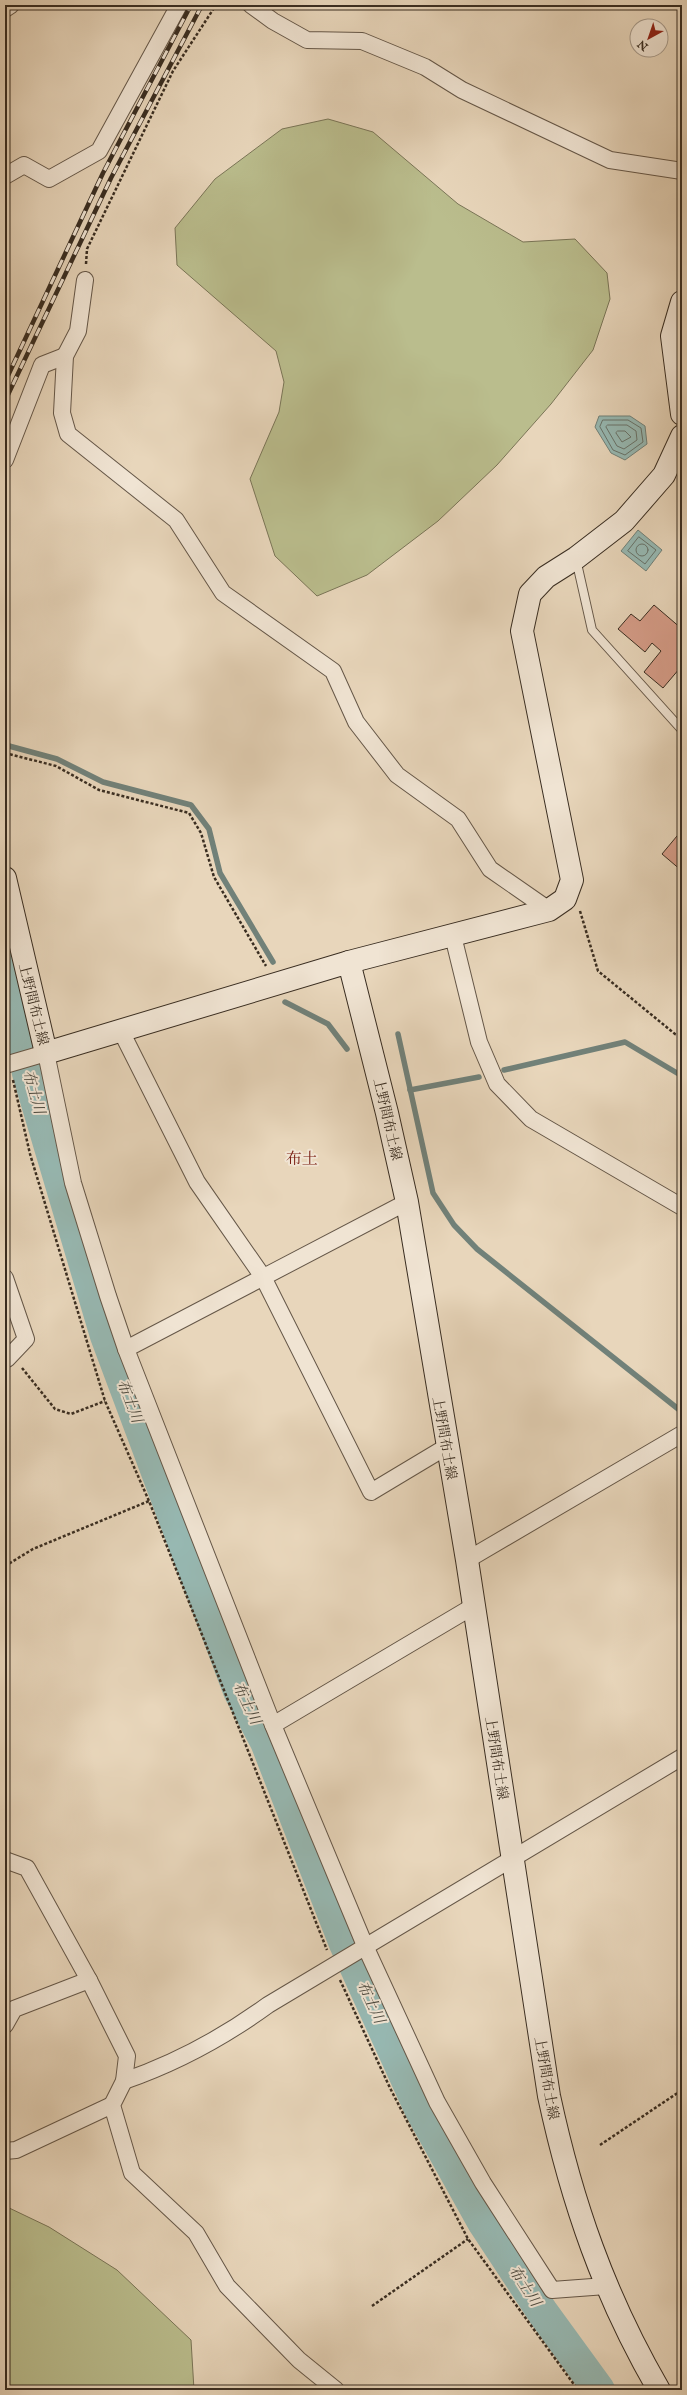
<svg xmlns="http://www.w3.org/2000/svg" width="687" height="2395" viewBox="0 0 687 2395" font-family="'IM FELL English','Noto Serif JP',serif">
	<style>
		.green { fill: #babd8d; stroke: #7a7557 }
		.water { fill: #97b9b3; stroke: #718179 }
		.lines { fill: none; stroke-linecap: round; stroke-linejoin: round }
		.shore { stroke: #68736a; stroke-width: 1 }
		.stream { stroke: #718179; stroke-width: 5.5 }
		.river { stroke: #97b9b3; stroke-width: 32 }
		.building { fill: #d69d89; stroke: #392d21 }
		.lane-casing { stroke: #655748; stroke-width: 10 }
		.street-casing { stroke: #655748; stroke-width: 18 }
		.secondary-casing { stroke: #392d21; stroke-width: 24 }
		.path { stroke: #392d21; stroke-width: 2.5; stroke-dasharray: 3 2; stroke-linecap: butt }
		.lane { stroke: #f0e4d3; stroke-width: 8 }
		.street { stroke: #f0e4d3; stroke-width: 16 }
		.secondary { stroke: #f0e4d3; stroke-width: 22 }
		.rail-casing { stroke: #392d21; stroke-width: 4.5 }
		.rail { stroke: #f0e4d3; stroke-width: 3; stroke-dasharray: 9; stroke-linecap: butt }
		.labels { text-anchor: middle; stroke-width: 4; stroke-linejoin: round; paint-order: stroke }
		.street-label { font-size: 14px; fill: #392d21; stroke: #f0e4d3 }
		.water-label { font-size: 15px; font-style: italic; fill: #4c493e; stroke: #f0e4d3 }
		.quarter-label { font-size: 16px; fill: #7a1f14; stroke: #f0e4d3 }
	</style>
	<rect width="100%" height="100%" fill="#e8d6bb"/>
	<filter id="stains"><feTurbulence type="fractalNoise" baseFrequency=".005" numOctaves="4"/><feColorMatrix values="0 0 0 0 .2 0 0 0 0 .09 0 0 0 0 .02 0 0 0 .5 -.17"/></filter>
	<radialGradient id="worn" r=".72"><stop offset=".6" stop-color="#630" stop-opacity="0"/><stop offset="1" stop-color="#630" stop-opacity=".3"/></radialGradient>
	<g class="green">
		<path d="M328,119L373,132L458,204L523,242L575,239L607,273L610,299L593,350L551,404L497,465L438,521L367,575L317,596L275,556L250,479L279,412L284,382L276,351L177,265L175,228L215,179L282,129Z"/>
		<path d="M5,2206L49,2227L117,2270L191,2340L194,2390H5Z"/>
	</g>
	<g class="water">
		<path d="M599,416H630L645,426L647,444L625,460L611,453L595,427Z"/>
		<path d="M638,530L662,550L646,571L621,551Z"/>
	</g>
	<g class="lines">
		<g class="shore">
			<path d="M603,420H628L641,428L643,442L625,455L613,450L600,427Z"/>
			<path d="M608,425H627L636,431L637,440L624,449L617,446L606,427Z"/>
			<path d="M618,431H625L631,437L622,442L616,433Z"/>
			<path d="M639,537L656,550L645,564L628,551Z"/>
			<circle cx="642" cy="550" r="6"/>
		</g>
		<g class="stream">
			<path d="M5,742L9,746L57,759L103,782L191,805L209,829L220,873L273,962"/>
			<path d="M285,1002L328,1024L347,1049"/>
			<path d="M398,1034L433,1193L454,1225L477,1249L682,1412"/>
			<path d="M504,1070L625,1042L677,1073L682,1074"/>
			<path d="M410,1090L479,1077"/>
		</g>
		<path class="river" d="M5,968L28,1073L106,1336L239,1691L266,1742L345,1944L420,2109L483,2222L543,2313L599,2390"/>
	</g>
	<g class="building">
		<path d="M654,605L682,629V669L680,668L663,688L644,672L661,651L652,643L645,652L618,629L631,614L640,621Z"/>
		<path d="M682,830V871L662,854Z"/>
	</g>
	<g class="lines">
		<g class="lane-casing">
			<path id="lane" d="M576,559L592,630L682,730"/>
		</g>
		<g class="street-casing">
			<g id="street">
				<path d="M251,5L273,21L307,40L362,41L425,67L462,90L610,160L682,171"/>
				<path d="M5,9L11,5"/>
				<path d="M5,176L24,165L49,179L99,151L179,5"/>
				<path d="M85,280L78,331L65,356L62,413L68,434L176,520L223,593L333,671L356,722L397,775L458,819L490,869L549,910"/>
				<path d="M5,460L42,365L65,356"/>
				<path d="M453,936L479,1042L497,1084L531,1119L682,1207"/>
				<path d="M120,1029L197,1182L263,1277L371,1492L446,1447"/>
				<path d="M5,1065L46,1053L73,1183L108,1296L126,1349L273,1725L366,1948L437,2102L483,2183L552,2290L606,2286"/>
				<path d="M5,1278L26,1339L7,1359"/>
				<path d="M126,1349L407,1202"/>
				<path d="M467,1560L682,1434"/>
				<path d="M273,1725L472,1607"/>
				<path d="M5,1860L27,1868L89,1980L127,2056L124,2081L112,2105L132,2173L196,2233L227,2286L299,2360L336,2390"/>
				<path d="M5,2025L14,2009L89,1980"/>
				<path d="M124,2081C176,2063 224,2037 268,2005L682,1757"/>
				<path d="M5,2151L16,2150L112,2105"/>
			</g>
		</g>
		<g class="secondary-casing">
			<g id="secondary">
				<path d="M682,302L672,336L682,414"/>
				<path d="M5,878L46,1053L349,962L387,1113L407,1202L467,1560L549,2096C572,2203 604,2295 659,2390"/>
				<path d="M349,962L549,910L565,899L572,880L522,631L530,594L546,577L576,558L624,521L664,475L682,436"/>
			</g>
		</g>
		<g class="path">
			<path d="M86,264L87,249L173,71L216,5"/>
			<path d="M5,753L56,766L99,790L189,813L201,833L214,877L266,966"/>
			<path d="M580,911L598,971L675,1034L682,1036"/>
			<path d="M13,1080L30,1154L105,1401L149,1501L327,1950"/>
			<path d="M22,1368L55,1409L71,1414L105,1401"/>
			<path d="M5,1566L33,1549L149,1501"/>
			<path d="M340,1980L390,2088L468,2239L578,2390"/>
			<path d="M600,2145L682,2090"/>
			<path d="M372,2306L468,2239"/>
		</g>
		<use href="#lane" class="lane"/>
		<use href="#street" class="street"/>
		<use href="#secondary" class="secondary"/>
		<g class="rail-casing">
			<g id="rail">
				<path d="M5,382L103,173L191,5"/>
				<path d="M5,401L111,178L202,5"/>
			</g>
		</g>
		<use href="#rail" class="rail"/>
	</g>
	<g class="labels">
		<g class="street-label">
			<text transform="translate(34 1004) rotate(76)" y="5">上野間布土線</text>
			<text transform="translate(388 1119) rotate(77)" y="5">上野間布土線</text>
			<text transform="translate(445 1438) rotate(80)" y="5">上野間布土線</text>
			<text transform="translate(497 1758) rotate(81)" y="5">上野間布土線</text>
			<text transform="translate(547 2078) rotate(80)" y="5">上野間布土線</text>
		</g>
		<g class="water-label">
			<text transform="translate(34 1092) rotate(74)" y="5">布土川</text>
			<text transform="translate(130 1401) rotate(69)" y="5">布土川</text>
			<text transform="translate(247 1703) rotate(64)" y="5">布土川</text>
			<text transform="translate(371 2002) rotate(65)" y="5">布土川</text>
			<text transform="translate(525 2286) rotate(57)" y="5">布土川</text>
		</g>
		<g class="quarter-label">
			<text x="302" y="1164">布土</text>
		</g>
	</g>
	<rect width="687" height="2395" fill="none" stroke="#e8d6bb" stroke-width="20"/>
	<rect x="6" y="6" width="675" height="2383" fill="none" stroke="#392d21" stroke-width="2"/>
	<rect x="10" y="10" width="667" height="2375" fill="none" stroke="#392d21"/>
	<g transform="translate(649 38) rotate(220)"><circle r="19" fill="#f0e4d3" stroke="#a79b8c"/>
	<path d="M0-3L7 15L0 10L-7 15Z" fill="#8f2418"/>
	<text y="-6" font-size="11" font-weight="bold" text-anchor="middle" fill="#392d21">N</text>
	</g>
	<rect width="100%" height="100%" filter="url(#stains)"/>
	<rect width="100%" height="100%" fill="url(#worn)"/>
</svg>
